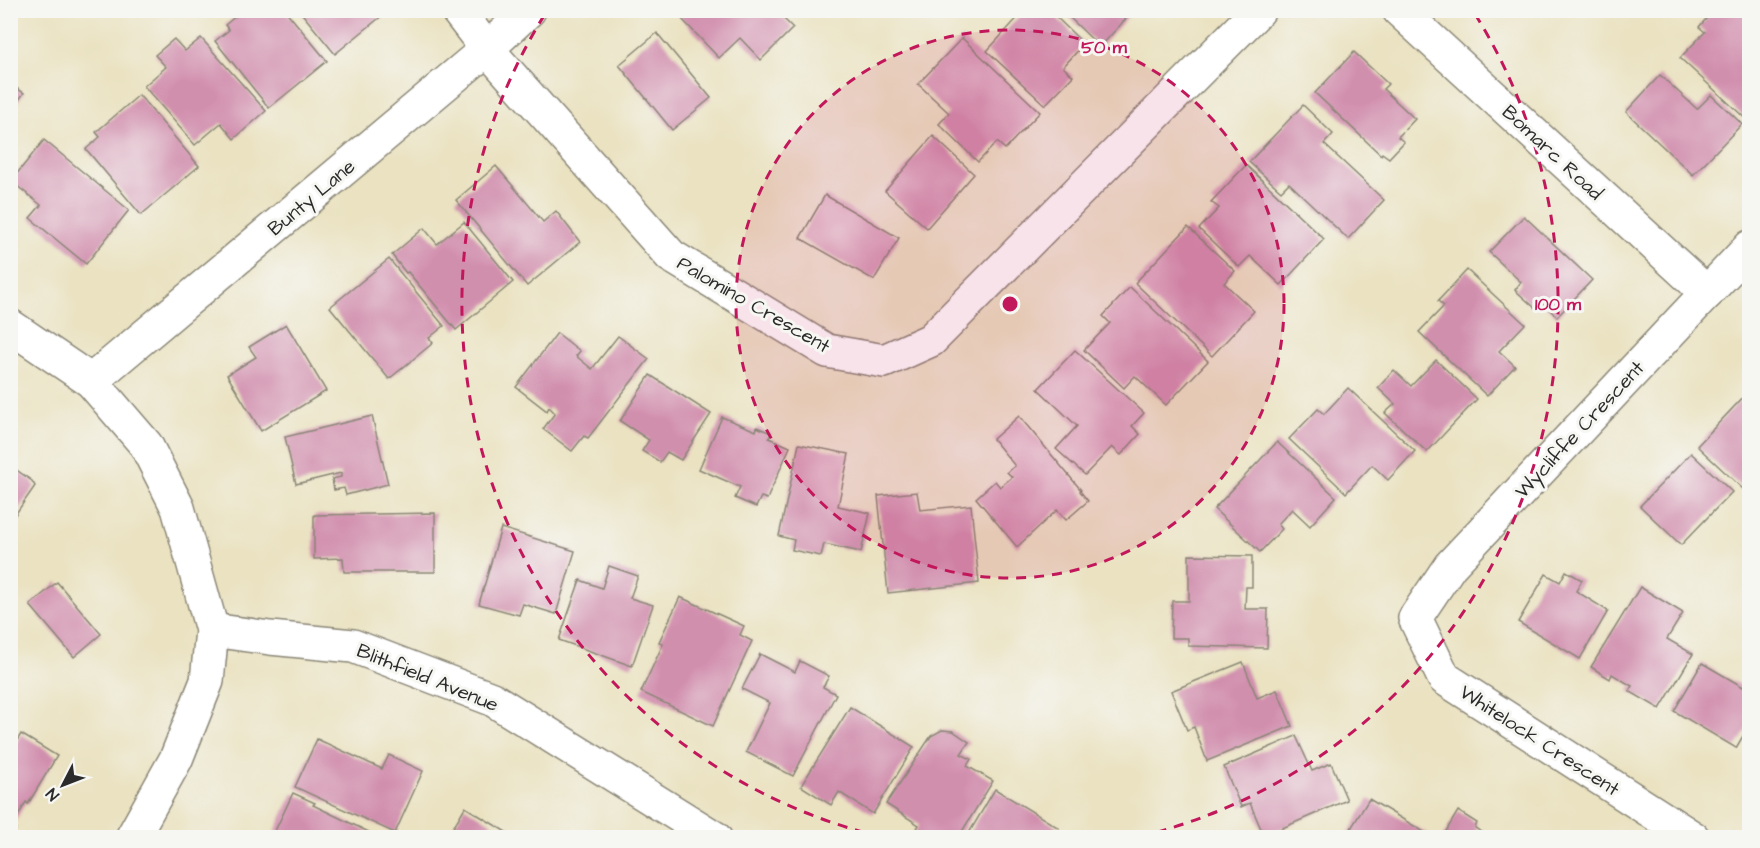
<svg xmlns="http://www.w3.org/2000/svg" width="1760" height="848" viewBox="0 0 1760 848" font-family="'Architects Daughter',sans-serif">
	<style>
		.building { fill: #d18fae }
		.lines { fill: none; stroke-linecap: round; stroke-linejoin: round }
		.street-casing { stroke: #8a8676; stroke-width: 36 }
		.street { stroke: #fff; stroke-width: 33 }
		.ring { fill: none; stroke: #c2185b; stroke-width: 3; stroke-dasharray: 10 8 }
		.labels { text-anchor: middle; stroke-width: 6; stroke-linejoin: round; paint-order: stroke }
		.street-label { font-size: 20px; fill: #2b2b2b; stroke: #f6f6f2 }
		.centre { fill: #c2185b; stroke: #f6f6f2; stroke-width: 3 }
		.ring-label { font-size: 18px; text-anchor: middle; font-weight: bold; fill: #c2185b; stroke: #f6f6f2; stroke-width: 6; stroke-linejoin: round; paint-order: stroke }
	</style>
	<rect width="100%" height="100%" fill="#f6f6f2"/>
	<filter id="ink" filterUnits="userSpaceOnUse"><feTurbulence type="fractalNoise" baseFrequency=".0167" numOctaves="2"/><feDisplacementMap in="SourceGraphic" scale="12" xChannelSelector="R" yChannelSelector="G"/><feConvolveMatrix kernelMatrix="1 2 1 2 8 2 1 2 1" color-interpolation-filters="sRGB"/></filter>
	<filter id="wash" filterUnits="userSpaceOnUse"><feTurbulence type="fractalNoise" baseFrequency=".008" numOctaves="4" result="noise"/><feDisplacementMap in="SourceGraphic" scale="24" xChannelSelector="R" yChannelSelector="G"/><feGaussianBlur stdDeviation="1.35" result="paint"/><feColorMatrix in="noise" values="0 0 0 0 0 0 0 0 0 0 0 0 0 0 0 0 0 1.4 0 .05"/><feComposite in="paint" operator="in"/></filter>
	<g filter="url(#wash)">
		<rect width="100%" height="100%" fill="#eae2c1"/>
		<g id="blocks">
			<g class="building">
				<path d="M243,10H285L327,61L269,108L215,41L229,30L225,25Z"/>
				<path d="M299,10H389L335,54Z"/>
				<path d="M686,10H775L793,28L761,60L740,38L719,58L680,17Z"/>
				<path d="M1025,10H1049L1084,44L1063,67L1073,76L1045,105L987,51Z"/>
				<path d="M1062,10H1134L1100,47Z"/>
				<path d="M1714,10H1745L1750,15V119L1748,121L1680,58L1705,32L1699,27Z"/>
				<path d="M657,33L711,98L672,130L619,65Z"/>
				<path d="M201,38L266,111L234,139L221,123L195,145L144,86L166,67L155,55L174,39L185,51Z"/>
				<path d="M962,38L1040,112L1005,149L997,142L978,162L939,124L949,113L918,84Z"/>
				<path d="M1354,52L1388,84L1383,89L1415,119L1398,137L1404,142L1389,158L1382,153L1381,155L1315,93Z"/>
				<path d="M1660,75L1697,109L1711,95L1742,124L1693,175L1626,112Z"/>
				<path d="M10,84L24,93L10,112Z"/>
				<path d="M139,95L199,166L141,215L86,149L100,137L96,132Z"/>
				<path d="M1303,105L1333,134L1324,144L1384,200L1348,239L1289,183L1281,191L1249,162Z"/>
				<path d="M933,136L974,174L927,228L885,191Z"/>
				<path d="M44,140L129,210L86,264L30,218L41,205L11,181Z"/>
				<path d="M1246,165L1324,239L1281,285L1250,256L1239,267L1199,229L1219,208L1211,202Z"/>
				<path d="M496,166L543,222L556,211L580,242L527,286L456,200Z"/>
				<path d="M825,195L899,238L874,280L800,238Z"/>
				<path d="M1524,216L1592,280L1557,317L1541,301L1535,308L1515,290L1521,282L1489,252Z"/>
				<path d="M464,222L513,282L456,330L408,272L406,273L392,255L424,228L437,244Z"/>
				<path d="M1188,227L1235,271L1224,283L1254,311L1212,356L1135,283Z"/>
				<path d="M389,259L444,326L429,338L433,343L389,379L330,307Z"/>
				<path d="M1467,270L1525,324L1499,351L1515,366L1487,396L1419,332L1444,306L1438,301Z"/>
				<path d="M1130,287L1208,361L1166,405L1135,376L1124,388L1084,350L1110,323L1103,316Z"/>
				<path d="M286,324L326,391L261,431L227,375L256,357L249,347Z"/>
				<path d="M557,333L580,351L576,356L592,369L618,336L649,359L588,438L584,436L572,451L543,429L555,413L549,407L547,411L516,387Z"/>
				<path d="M1075,350L1144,413L1132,426L1140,434L1121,455L1112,447L1085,475L1056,449L1077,426L1038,389Z"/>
				<path d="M1436,360L1477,399L1427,452L1385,413L1395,404L1378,388L1394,370L1411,386Z"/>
				<path d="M650,375L711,414L681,460L667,452L660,462L642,451L649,440L620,421Z"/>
				<path d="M1348,388L1415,451L1388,480L1372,465L1346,493L1289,439L1318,409L1324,414Z"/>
				<path d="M1750,390V483L1744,490L1697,446Z"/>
				<path d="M372,416L388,484L346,495L344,488L334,490L332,479L341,477V473L296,484L285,437Z"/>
				<path d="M1019,416L1081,490L1080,491L1088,501L1066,520L1057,510L1017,547L976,498L995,481L1000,487L1012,477L1007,472L1015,466L993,439Z"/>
				<path d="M722,417L756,431L757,427L771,433L769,438L790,447L767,499L761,497L756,507L735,498L740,487L699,469Z"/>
				<path d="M1277,442L1336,497L1310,526L1292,509L1278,524L1282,529L1260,552L1214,509Z"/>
				<path d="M799,444L849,454L838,506L870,513L861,552L824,544L821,556L792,550L794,540L779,536Z"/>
				<path d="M1691,453L1732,492L1681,545L1640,506Z"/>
				<path d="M10,469H15L32,481L35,486L10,522Z"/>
				<path d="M917,492L920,510L971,505L979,583L888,593L878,496Z"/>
				<path d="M435,513V572H344L343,558L314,559V515Z"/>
				<path d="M501,528L575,551L556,614L523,604L519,615L479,604Z"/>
				<path d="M1189,555L1252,556V587H1246L1245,609H1268L1267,648L1188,646V638H1171L1172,601H1189Z"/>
				<path d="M609,566L638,576L630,598L653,605L632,666L559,640L580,580L602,588Z"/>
				<path d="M1566,571L1582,580L1576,591L1608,611L1580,659L1518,622L1546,574L1560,582Z"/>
				<path d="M57,582L101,634L74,657L30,605Z"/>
				<path d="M1640,587L1683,613L1667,639L1693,654L1660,709L1629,691L1632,686L1612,674L1610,679L1591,667Z"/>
				<path d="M680,597L744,626L740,635L752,641L713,726L641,692L663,644L659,642Z"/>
				<path d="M760,654L795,672L800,661L829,676L823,687L836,694L793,776L746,752L770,703L742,689Z"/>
				<path d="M1243,662L1257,698L1277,690L1292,726L1207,761L1194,727L1187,730L1171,691Z"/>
				<path d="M1702,663L1750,691V724L1736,748L1674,711Z"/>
				<path d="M850,707L914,747L873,814L839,792L831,805L801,786Z"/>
				<path d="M942,730L953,731L969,742L961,754L971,759L967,766L993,781L958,838H911L919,825L886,804L931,736Z"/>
				<path d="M21,734L57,756L28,804L26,802L13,825L16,828L10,837V752Z"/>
				<path d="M1296,736L1312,771L1331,763L1347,800L1264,836L1250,803L1241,807L1224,767Z"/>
				<path d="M317,739L382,769L389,755L423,771L395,833L295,787Z"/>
				<path d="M995,789L1059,828L1054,838H966Z"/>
				<path d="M293,793L315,803L313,805L381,838H289L275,831Z"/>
				<path d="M1369,799L1431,836L1430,838H1345Z"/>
				<path d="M465,807L516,838H447Z"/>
				<path d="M1458,811L1477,823L1475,828L1491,838H1442Z"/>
			</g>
		</g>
	</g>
	<g filter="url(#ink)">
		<use href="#blocks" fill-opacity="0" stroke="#8a8676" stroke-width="1.5"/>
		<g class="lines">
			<g class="street-casing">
				<g id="street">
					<path d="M457,10L487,49L671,256L827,351L884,361L931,340L1259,10"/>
					<path d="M1399,10L1707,293"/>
					<path d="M10,326L91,381L146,445L178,508L212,630L207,681L176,759L132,838"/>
					<path d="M91,381L487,49L529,10"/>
					<path d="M212,630L270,638L353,646L492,699L715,838"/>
					<path d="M1693,838L1444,678L1415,618L1450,566L1750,247"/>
				</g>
			</g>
			<use href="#street" class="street"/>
		</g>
	</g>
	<circle cx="1010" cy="304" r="274" fill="#c2185b" fill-opacity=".12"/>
	<g class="ring">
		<circle cx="1010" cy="304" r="274"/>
		<path d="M882 837A548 548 0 0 1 545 14M1475 14A548 548 0 0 1 1138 837"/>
	</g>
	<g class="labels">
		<g class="street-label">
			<text transform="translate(1553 152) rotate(43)" y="7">Bomarc Road</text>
			<text transform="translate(311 197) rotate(-40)" y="7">Bunty Lane</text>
			<text transform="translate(754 304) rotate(30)" y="7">Palomino Crescent</text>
			<text transform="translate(1579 429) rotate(-47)" y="7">Wycliffe Crescent</text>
			<text transform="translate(428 677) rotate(22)" y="7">Blithfield Avenue</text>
			<text transform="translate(1540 740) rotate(33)" y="7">Whitelock Crescent</text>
		</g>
	</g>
	<circle cx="1010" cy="304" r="9" class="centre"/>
	<g class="ring-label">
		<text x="1104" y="53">50 m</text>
		<text x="1558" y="310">100 m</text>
	</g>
	<rect width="1760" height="848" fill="none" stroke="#f6f6f2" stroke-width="36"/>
	<g transform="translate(63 785) rotate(228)" stroke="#f6f6f2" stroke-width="4.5" paint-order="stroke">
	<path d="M0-4.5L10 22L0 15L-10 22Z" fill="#2b2b2b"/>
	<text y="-9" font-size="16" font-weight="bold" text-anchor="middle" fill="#2b2b2b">N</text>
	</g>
</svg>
